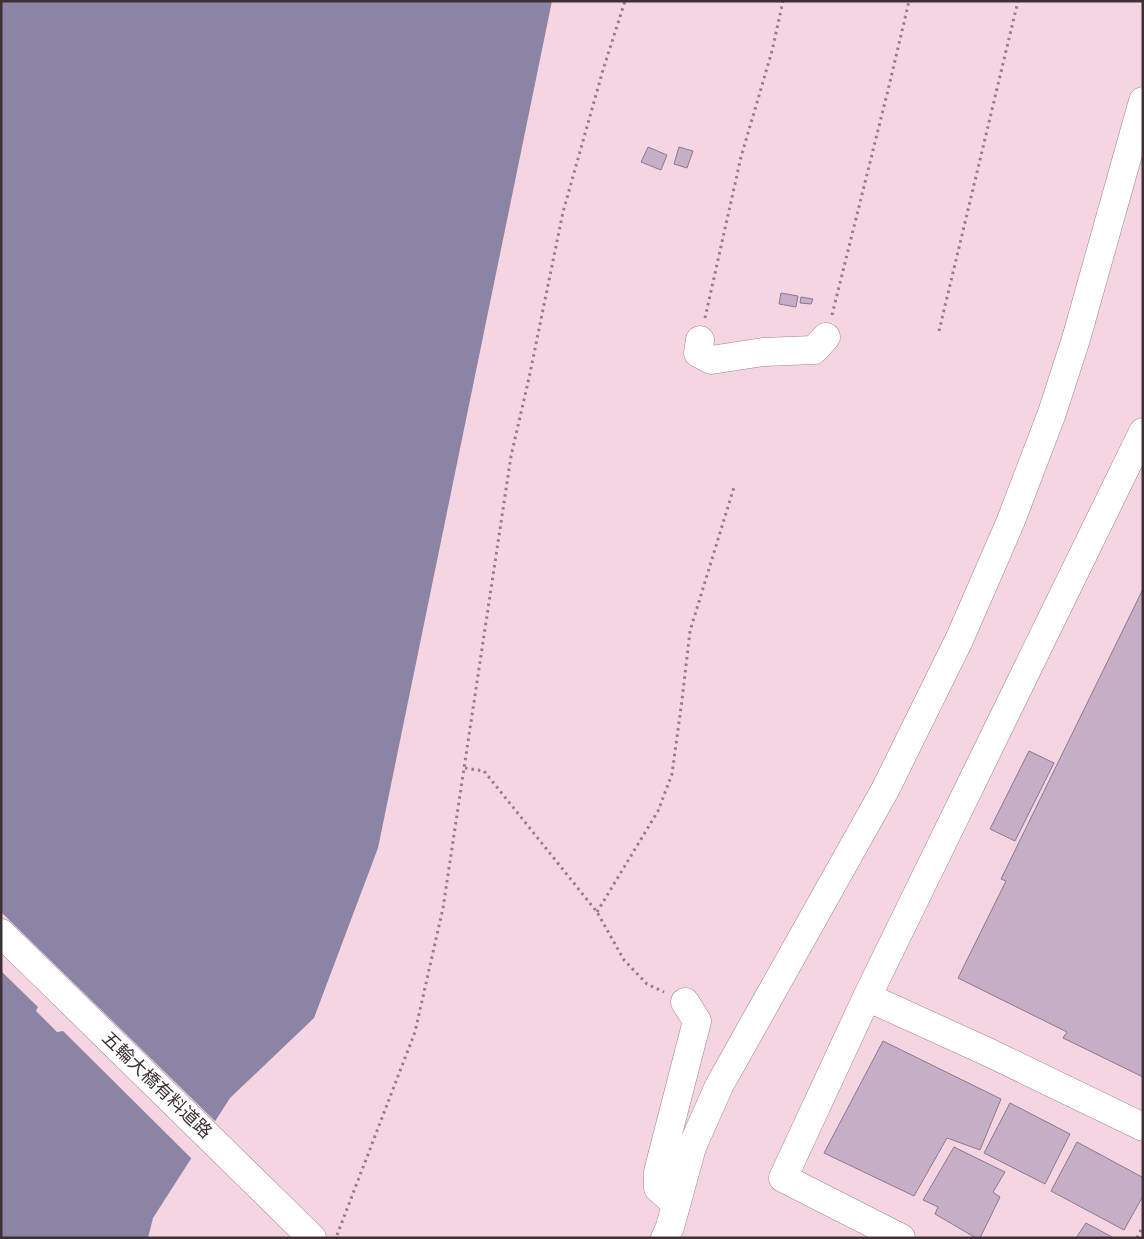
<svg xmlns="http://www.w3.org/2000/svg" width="1144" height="1239" viewBox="0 0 1144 1239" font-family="Raleway,'Noto Sans JP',sans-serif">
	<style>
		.water { fill: #8c84a5 }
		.pier { fill: #f6d5e3 }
		.building { fill: #c5afc7; stroke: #8c788e }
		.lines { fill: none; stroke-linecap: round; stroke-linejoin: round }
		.minor-casing { stroke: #a18390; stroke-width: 29 }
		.major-casing { stroke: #a18390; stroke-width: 29 }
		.path { stroke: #947e87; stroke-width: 3; stroke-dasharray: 2.5 4; stroke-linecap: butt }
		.minor { stroke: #fff; stroke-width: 28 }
		.major { stroke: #fff; stroke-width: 28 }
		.labels { text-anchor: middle; stroke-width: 4; stroke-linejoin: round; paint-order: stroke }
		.street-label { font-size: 18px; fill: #3d3136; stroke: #fff }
	</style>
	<rect width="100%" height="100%" fill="#f6d5e3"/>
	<path class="water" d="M1,1H552L378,848L314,1018L230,1098L153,1218L148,1238H1Z"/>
	<path class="pier" d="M1,912L217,1123L193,1160L63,1031L57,1032L36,1011L38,1007L1,971Z"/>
	<g class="building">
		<path d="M648,147L667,155L661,170L641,162Z"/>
		<path d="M679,147L693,151L687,168L674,164Z"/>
		<path d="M781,293L798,296L796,307L779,304Z"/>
		<path d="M801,297L813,299L811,304L800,303Z"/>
		<path d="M1143,589V1077L1063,1038L1067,1032L958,978L1006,881L1001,879Z"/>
		<path d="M1029,751L1054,763L1015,841L990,829Z"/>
		<path d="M883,1041L1001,1099L980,1150L947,1138L914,1196L824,1153Z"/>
		<path d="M1010,1103L1070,1134L1045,1184L984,1153Z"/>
		<path d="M1077,1142L1142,1177L1143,1176V1196L1124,1230L1051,1191Z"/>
		<path d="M954,1147L1005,1172L993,1192L1000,1197L980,1238H976L935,1214L938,1207L923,1200Z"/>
		<path d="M1086,1223L1114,1238H1076Z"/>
	</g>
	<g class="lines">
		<g class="minor-casing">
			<g id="minor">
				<path d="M700,340L698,353L711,360L763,352L814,350L826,337"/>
				<path d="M867,997L990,1053L1143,1127"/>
				<path d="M676,1204L658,1188V1172L697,1021L685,1002"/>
				<path d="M665,1238L670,1227L692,1147L719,1086L885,790L959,640L1010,523L1052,413L1076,339L1143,101"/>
				<path d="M901,1238L783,1178L867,997L1143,432"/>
			</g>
		</g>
		<g class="major-casing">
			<path id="major" d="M1,933L312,1238"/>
		</g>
		<g class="path">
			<path d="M832,315L890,82L909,1"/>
			<path d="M705,318L741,157L772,51L783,1"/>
			<path d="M939,331L1018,1"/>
			<path d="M465,768L484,771L597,912L624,960L647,984L664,992"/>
			<path d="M597,912L658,811L672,774L682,700L690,631L734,487"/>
			<path d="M337,1235L415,1032L443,908L511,456L529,378L563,212L603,70L625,1"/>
			<path d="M1137,1238L1143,1226"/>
		</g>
		<use href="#minor" class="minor"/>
		<use href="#major" class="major"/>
	</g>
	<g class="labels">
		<g class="street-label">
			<text transform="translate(157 1085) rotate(44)" y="6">五輪大橋有料道路</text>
		</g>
	</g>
	<rect width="1144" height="1239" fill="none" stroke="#3d3136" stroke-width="5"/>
</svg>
